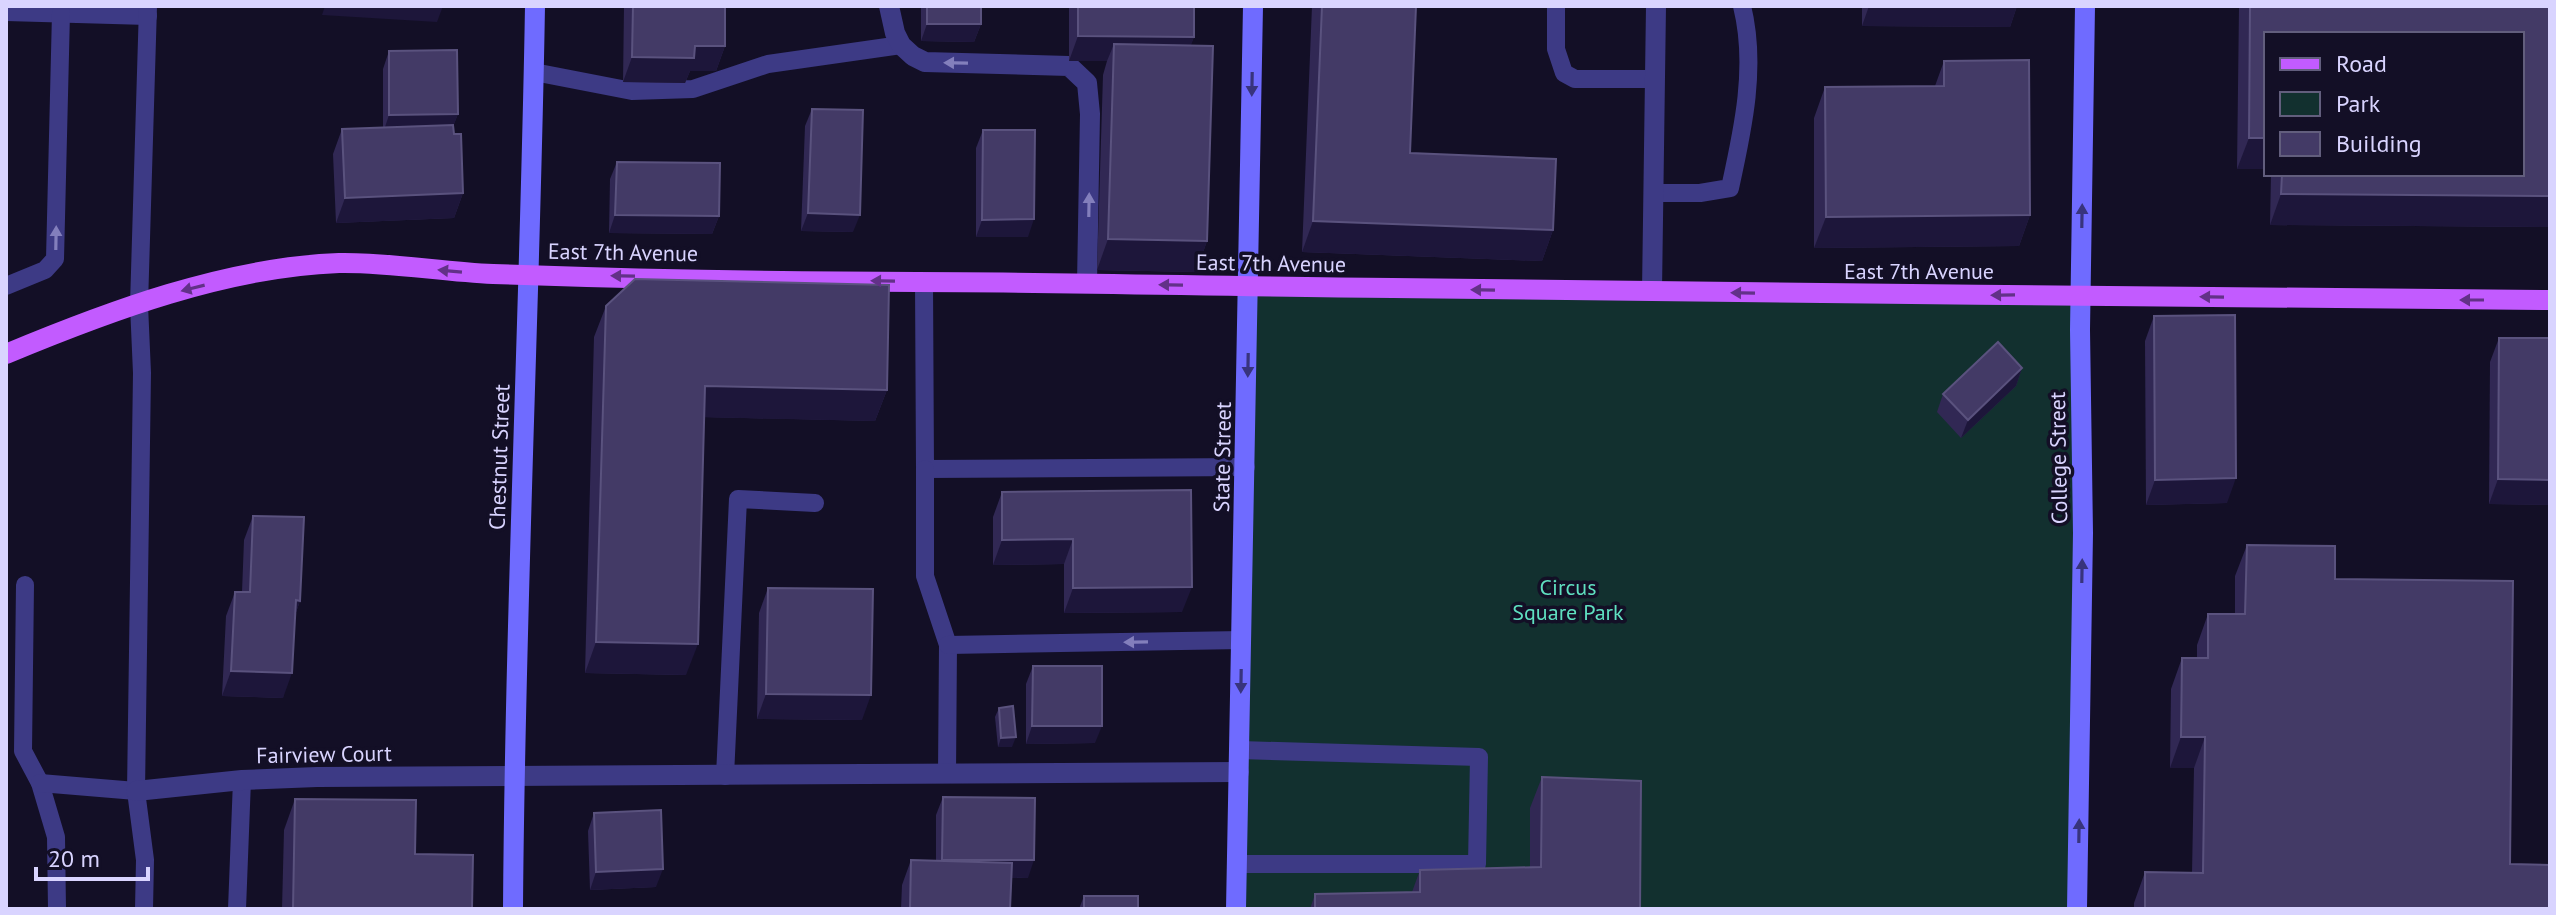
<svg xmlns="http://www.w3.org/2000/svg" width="2556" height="915" viewBox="0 0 2556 915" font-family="'PT Sans',sans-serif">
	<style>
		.green { fill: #12302f }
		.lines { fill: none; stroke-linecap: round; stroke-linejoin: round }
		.lane { stroke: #3d3a85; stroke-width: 18 }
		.street { stroke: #3d3a85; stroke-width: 20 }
		.secondary { stroke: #6f6bff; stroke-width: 20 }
		.primary { stroke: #c25bff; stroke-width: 20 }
		.wall { fill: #312854 }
		.shaded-wall { fill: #1d163a }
		.building { fill: #433a66; stroke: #5a527e; stroke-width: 2 }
		.oneway { fill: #837fbc }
		.oneway2 { fill: #38347d }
		.oneway3 { fill: #623188 }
		.labels { text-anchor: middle; stroke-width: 7; stroke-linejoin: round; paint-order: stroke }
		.street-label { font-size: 22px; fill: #d9d4ff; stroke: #130f26 }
		.park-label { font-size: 22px; fill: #5fe0c0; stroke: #130f26 }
	</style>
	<rect width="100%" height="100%" fill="#130f26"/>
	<path class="green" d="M1249,287L2080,294L2076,909H1236Z"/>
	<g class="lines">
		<g class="lane">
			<path d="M1556,6V49L1564,73L1575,79H1654"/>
			<path d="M6,12L148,16"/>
			<path d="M534,72L632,91L693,89L768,64L901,45"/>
			<path d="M1653,193H1700L1730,188C1743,129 1757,66 1742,6"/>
			<path d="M924,282L925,469L1246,467"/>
			<path d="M6,286L45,270L55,259L61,13"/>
			<path d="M925,469V576L948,645L947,774"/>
			<path d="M25,585L23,751L40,783L56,837L57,909"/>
			<path d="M948,645L1242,640"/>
			<path d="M725,776L738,499L815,503"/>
			<path d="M40,783L136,791"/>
			<path d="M1237,864H1477L1479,757L1240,750"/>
			<path d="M144,909L145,860L136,791L142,373L139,305L148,6"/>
			<path d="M237,909L242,780"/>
		</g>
		<g class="street">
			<path d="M889,6L895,33L901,45L913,56L925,62L1069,66L1087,83L1090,114L1087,283"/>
			<path d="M1652,291L1656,6"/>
			<path d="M136,791L242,780L317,777L1239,772"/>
		</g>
		<g class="secondary">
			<path d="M513,909C515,608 530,307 535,6"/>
			<path d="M1236,909L1253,6"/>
			<path d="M2077,909L2083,533L2080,330L2085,6"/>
		</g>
		<path class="primary" d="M6,354C109,311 227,267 339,263C390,262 442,272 493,274C634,279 776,282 917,282C1076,282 1234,287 1393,288C1779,293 2164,297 2550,300"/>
	</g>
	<g class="wall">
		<path d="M624,6H725V46L716,71H690L685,83L623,82Z"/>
		<path d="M921,6H981V24L974,42L921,41Z"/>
		<path d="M1069,6H1194V37L1190,46L1207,241L1196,272L1097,270L1103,75L1107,61H1069Z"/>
		<path d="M1312,6H1416L1410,153L1553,230L1542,261L1302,252Z"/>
		<path d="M1862,6H2017L2010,27L1862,26Z"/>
		<path d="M2239,6H2550V227L2270,225L2271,174H2522L2266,34V169H2237Z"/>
		<path d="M389,51L458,114L453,126L454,134L463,193L454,218L336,223L333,154L342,129L383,128V69Z"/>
		<path d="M1944,61L2030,215L2019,246L1814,248V118L1825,87L1935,86Z"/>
		<path d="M812,109L853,232L801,231L805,126Z"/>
		<path d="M983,130L1028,237H976V148Z"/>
		<path d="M617,162L719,216L712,234L609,233L610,179Z"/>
		<path d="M606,306L887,390L875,421L704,417L686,675L585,673L594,337Z"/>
		<path d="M2154,316L2227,503L2146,505L2145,341Z"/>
		<path d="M2499,338H2550V505L2489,504L2490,362Z"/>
		<path d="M2022,368L2016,386L1961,438L1937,412L1943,394Z"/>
		<path d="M1002,492L1182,612L1064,613V564L993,565V517Z"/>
		<path d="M253,516L300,601L295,615L283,698L222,696L226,616L235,592H242L244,540Z"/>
		<path d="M2247,545L2335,579L2510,864L2550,909H2134V903L2145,872L2192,873L2194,768H2170L2171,689L2182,658H2197V645L2208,614H2235V576Z"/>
		<path d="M768,588L862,720L757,719L759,613Z"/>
		<path d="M1033,666L1095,743L1026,744V684Z"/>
		<path d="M999,708L1012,747H998L995,717Z"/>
		<path d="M1542,777L1640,909H1310L1315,894L1412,892L1420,870L1530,868V808Z"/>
		<path d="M943,797L1028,878H1012L1010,909H901L902,885L911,860H936V815Z"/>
		<path d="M295,799L415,854L472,909H282L284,830Z"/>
		<path d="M594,813L656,887L590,890L588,831Z"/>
		<path d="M1084,896L1138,909H1079Z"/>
	</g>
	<g class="shaded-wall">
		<path d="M325,6H443L437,22L322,15Z"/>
		<path d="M1869,6H2017L2010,27L1862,26Z"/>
		<path d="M927,24H981L974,42L921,41Z"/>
		<path d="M1078,36L1194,37L1185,62L1114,44L1107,61H1069Z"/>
		<path d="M695,46H725L716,71H690L685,83L623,82L632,57Z"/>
		<path d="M458,114L451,132L383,133L389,115Z"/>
		<path d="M2249,138H2266V169H2237Z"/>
		<path d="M463,193L454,218L336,223L345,198Z"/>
		<path d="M2281,194L2550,196V227L2270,225Z"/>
		<path d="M808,213L860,215L853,232L801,231Z"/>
		<path d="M615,215L719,216L712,234L609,233Z"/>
		<path d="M2030,215L2019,246L1814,248L1826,217Z"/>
		<path d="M1034,219L1028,237H976L982,220Z"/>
		<path d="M1313,221L1553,230L1542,261L1302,252Z"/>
		<path d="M1108,239L1207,241L1196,272L1097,270Z"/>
		<path d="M2022,368L2016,386L1961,438L1968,420Z"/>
		<path d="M705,386L887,390L875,421L694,417Z"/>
		<path d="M2236,478L2227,503L2146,505L2155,480Z"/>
		<path d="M2498,479L2550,480V505L2489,504Z"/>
		<path d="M1073,539L1064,564L993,565L1002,540Z"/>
		<path d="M1192,587L1182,612L1064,613L1073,588Z"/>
		<path d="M296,600L300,601L291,626Z"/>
		<path d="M596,642L698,644L686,675L585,673Z"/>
		<path d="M231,671L292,673L283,698L222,696Z"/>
		<path d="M766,694L871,695L862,720L757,719Z"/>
		<path d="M1032,726H1102L1095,743L1026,744Z"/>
		<path d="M1016,737L1012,747H998L1001,738Z"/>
		<path d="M2181,737H2205L2194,768H2170Z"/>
		<path d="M942,860H1034L1028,878L936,877Z"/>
		<path d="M663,869L656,887L590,890L596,872Z"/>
	</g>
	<g class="building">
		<path d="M633,6H725V46H695L694,58L632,57Z"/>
		<rect x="927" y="6" width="54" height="18"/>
		<path d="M1078,6H1194V37L1078,36Z"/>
		<path d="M1322,6H1416L1410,153L1556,159L1553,230L1313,221Z"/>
		<path d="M2250,6H2550V196L2281,194L2282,174H2522V34H2266V138H2249Z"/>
		<path d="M1114,44L1213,46L1207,241L1108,239Z"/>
		<path d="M457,50L458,114L389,115V51Z"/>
		<path d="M2029,60L2030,215L1826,217L1825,87L1944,86V61Z"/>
		<path d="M812,109L863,110L860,215L808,213Z"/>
		<path d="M453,125L454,134H461L463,193L345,198L342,129Z"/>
		<path d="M983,130H1035L1034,219L982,220Z"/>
		<path d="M617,162L720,163L719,216L615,215Z"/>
		<path d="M635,279L889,285L887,390L705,386L698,644L596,642L606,306Z"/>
		<path d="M2235,315L2236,478L2155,480L2154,316Z"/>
		<path d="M2499,338H2550V480L2498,479Z"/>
		<path d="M1998,342L2022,368L1968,420L1943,394Z"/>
		<path d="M1191,490L1192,587L1073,588V539L1002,540V492Z"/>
		<path d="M253,516L304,517L300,601L296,600L292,673L231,671L235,592H250Z"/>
		<path d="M2247,545L2335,546V579L2513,581L2510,864L2550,865V909H2145V872L2203,873L2205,737H2181L2182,658H2208V614H2245Z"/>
		<path d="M768,588L873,589L871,695L766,694Z"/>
		<path d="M1033,666H1102V726H1032Z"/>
		<path d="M1013,706L1016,737L1001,738L999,708Z"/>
		<path d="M1542,777L1641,781L1640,909H1315V894L1420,892V870L1541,867Z"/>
		<path d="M943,797L1035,798L1034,860H942Z"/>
		<path d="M295,799L416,800L415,854L473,855L472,909H293Z"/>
		<path d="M661,810L663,869L596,872L594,813Z"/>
		<path d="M911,860L1012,863L1010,909H910Z"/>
		<rect x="1084" y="896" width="54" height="13"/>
	</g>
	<defs><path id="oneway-solid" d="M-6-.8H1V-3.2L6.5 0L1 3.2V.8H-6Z" transform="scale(2)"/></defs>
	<g class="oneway">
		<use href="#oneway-solid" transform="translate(956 63) rotate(-179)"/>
		<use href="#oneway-solid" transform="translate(1089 205) rotate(-89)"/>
		<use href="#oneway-solid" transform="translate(56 238) rotate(-89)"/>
		<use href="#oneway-solid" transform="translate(1136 642) rotate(179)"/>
	</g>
	<g class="oneway2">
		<use href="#oneway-solid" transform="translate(1252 84) rotate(91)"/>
		<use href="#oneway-solid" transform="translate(2082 216) rotate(-89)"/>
		<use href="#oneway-solid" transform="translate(1248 365) rotate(91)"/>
		<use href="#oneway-solid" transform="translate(2082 571) rotate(-89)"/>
		<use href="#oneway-solid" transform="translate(1241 681) rotate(91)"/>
		<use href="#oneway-solid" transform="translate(2079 831) rotate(-89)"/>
	</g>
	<g class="oneway3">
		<use href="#oneway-solid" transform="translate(450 271) rotate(-175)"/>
		<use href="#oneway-solid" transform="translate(623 276) rotate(-179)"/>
		<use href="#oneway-solid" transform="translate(883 281) rotate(-179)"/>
		<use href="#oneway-solid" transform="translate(1171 285) rotate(-179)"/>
		<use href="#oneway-solid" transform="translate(193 288) rotate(166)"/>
		<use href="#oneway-solid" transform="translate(1483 290) rotate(-179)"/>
		<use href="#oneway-solid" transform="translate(1743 293) rotate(-179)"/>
		<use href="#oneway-solid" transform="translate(2003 295) rotate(179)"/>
		<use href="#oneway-solid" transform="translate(2212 297) rotate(-179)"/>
		<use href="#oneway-solid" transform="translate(2472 300) rotate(-180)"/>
	</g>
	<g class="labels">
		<g class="street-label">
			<text transform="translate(623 252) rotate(1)" y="8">East 7th Avenue</text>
			<text transform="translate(1271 263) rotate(1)" y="8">East 7th Avenue</text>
			<text x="1919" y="279">East 7th Avenue</text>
			<text transform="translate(499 457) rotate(-88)" y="8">Chestnut Street</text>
			<text transform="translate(1222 457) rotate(-89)" y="8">State Street</text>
			<text transform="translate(2058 458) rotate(-91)" y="8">College Street</text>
			<text transform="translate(324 754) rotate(-1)" y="8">Fairview Court</text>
		</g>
		<g class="park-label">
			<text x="1568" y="595">Circus<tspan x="1568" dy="25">Square Park</tspan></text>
		</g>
	</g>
	<rect width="2556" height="915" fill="none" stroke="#d9d4ff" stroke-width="16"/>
	<rect x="2264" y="32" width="260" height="144" fill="#130f26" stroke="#625e7d" stroke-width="2"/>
	<rect x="2280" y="58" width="40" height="12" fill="#c25bff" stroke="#625e7d" stroke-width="2"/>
	<text x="2336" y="72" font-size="24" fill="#d9d4ff">Road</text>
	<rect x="2280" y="92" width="40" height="24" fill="#12302f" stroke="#625e7d" stroke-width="2"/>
	<text x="2336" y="112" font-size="24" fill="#d9d4ff">Park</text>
	<rect x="2280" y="132" width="40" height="24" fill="#433a66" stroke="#625e7d" stroke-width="2"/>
	<text x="2336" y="152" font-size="24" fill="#d9d4ff">Building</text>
	<path d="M36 867v12h112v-12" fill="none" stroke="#d9d4ff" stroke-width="4"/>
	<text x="48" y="867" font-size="24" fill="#d9d4ff" stroke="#130f26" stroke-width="6" paint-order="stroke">20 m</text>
</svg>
